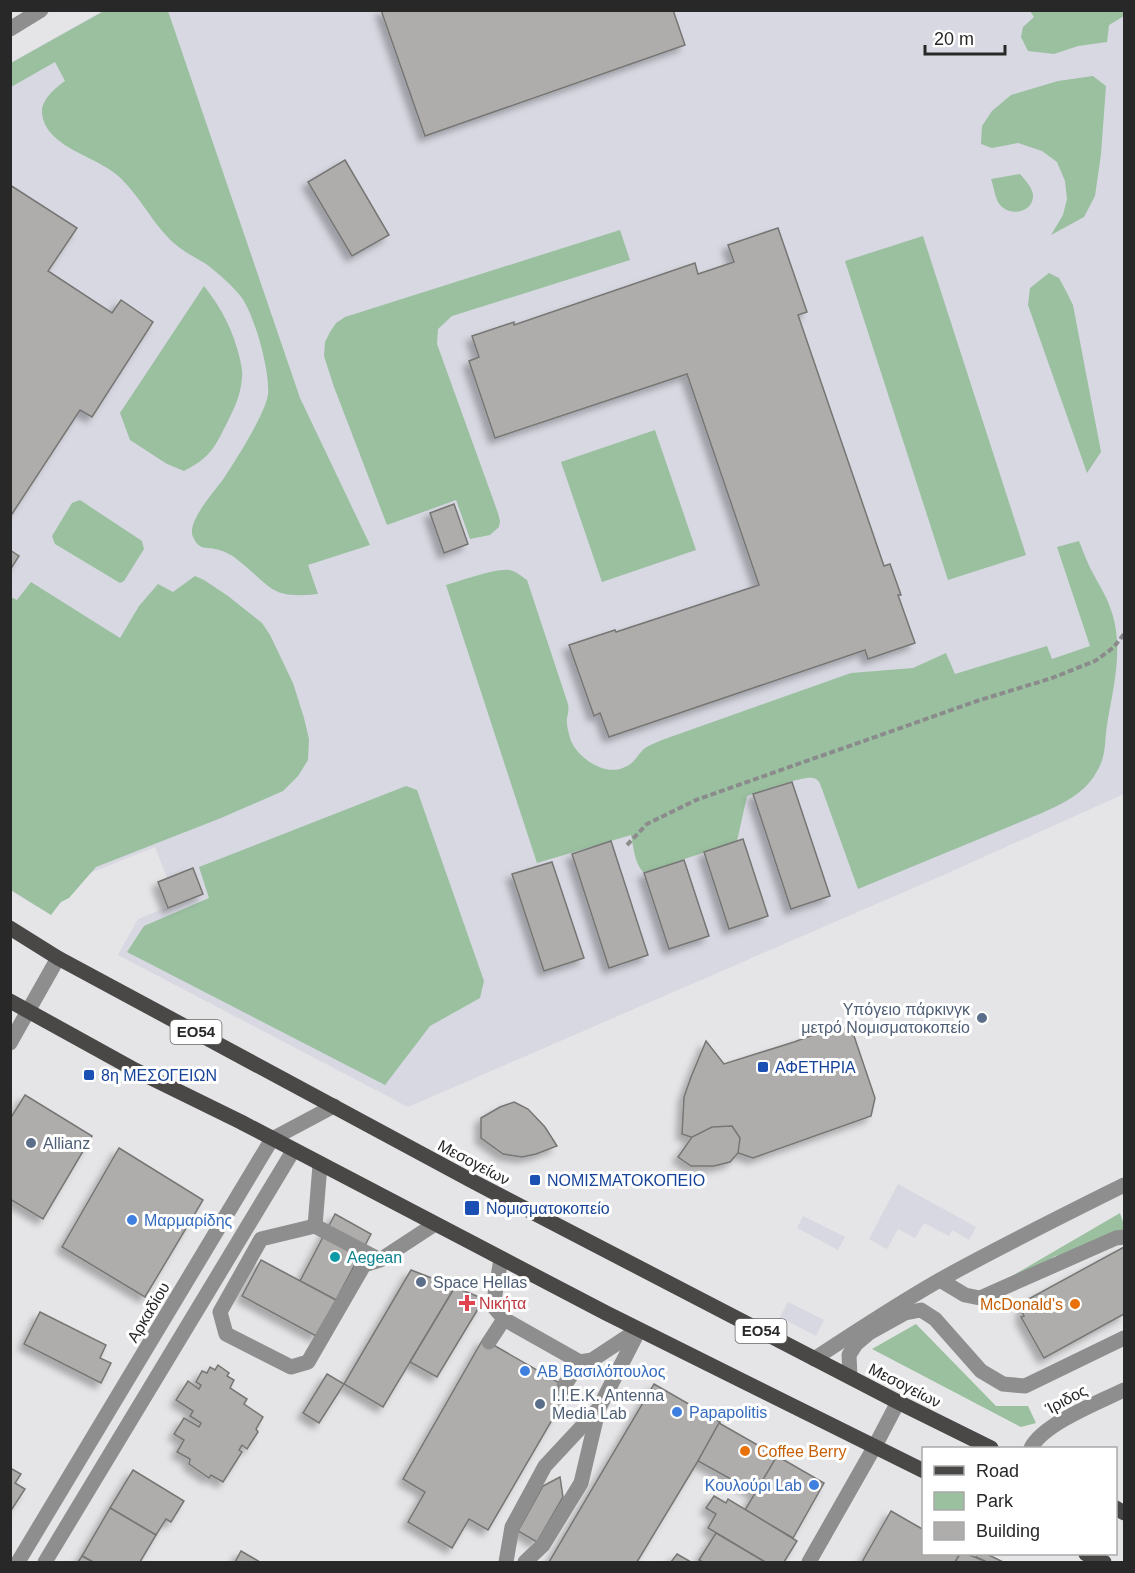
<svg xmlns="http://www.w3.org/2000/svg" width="1135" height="1573" viewBox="0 0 1135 1573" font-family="Arial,sans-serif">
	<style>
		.built { fill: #d7d8e1 }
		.green { fill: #9ac0a0 }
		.building { fill: #aeadac; stroke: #767674; stroke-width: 1.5; filter: url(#shadow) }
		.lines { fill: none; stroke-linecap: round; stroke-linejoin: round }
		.path { stroke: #8b8b8c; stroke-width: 4; stroke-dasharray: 6 3; stroke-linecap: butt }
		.minor { stroke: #8f8e8e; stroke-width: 15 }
		.major { stroke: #494847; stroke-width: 15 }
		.service-dot { fill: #5c6f8a; stroke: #fff; stroke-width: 2 }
		.transit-dot { fill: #1a4fb4; stroke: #fff; stroke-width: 2 }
		.shop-dot { fill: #3f7fe0; stroke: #fff; stroke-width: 2 }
		.culture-dot { fill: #0f9aa8; stroke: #fff; stroke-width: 2 }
		.health-dot { fill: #e0444e; stroke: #fff; stroke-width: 2 }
		.food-dot { fill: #e8710a; stroke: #fff; stroke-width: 2 }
		.labels { text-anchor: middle; stroke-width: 6; stroke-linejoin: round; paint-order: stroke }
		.shield { fill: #fff; stroke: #686869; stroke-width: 1.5 }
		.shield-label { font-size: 15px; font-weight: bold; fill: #282829 }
		.service-label { font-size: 16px; fill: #4e5e75; stroke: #fff; text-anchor: start }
		.transit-label { font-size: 16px; fill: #164399; stroke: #fff; text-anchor: start }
		.street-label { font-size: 16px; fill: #282829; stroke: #fff }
		.shop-label { font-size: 16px; fill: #366cbe; stroke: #fff; text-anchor: start }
		.culture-label { font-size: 16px; fill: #0d838f; stroke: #fff; text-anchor: start }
		.health-label { font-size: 16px; fill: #be3a42; stroke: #fff; text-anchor: start }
		.food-label { font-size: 16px; fill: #c56008; stroke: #fff; text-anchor: end }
	</style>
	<defs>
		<filter id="shadow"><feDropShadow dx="-5.5" dy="5.5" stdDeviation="3" flood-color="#0004"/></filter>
	</defs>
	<rect width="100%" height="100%" fill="#e5e5e7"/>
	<g class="built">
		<path d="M104,10L1124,11V794L948,873L408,1107L118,955L138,919L168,907L158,882L167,878L155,847L48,890L37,907L11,891L10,63Z"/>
		<path d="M898,1184L976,1227L969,1240L952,1230L949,1236L924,1223L915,1238L898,1229L887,1249L869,1239Z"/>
		<path d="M803,1216L845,1237L838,1250L797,1228Z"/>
		<path d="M788,1302L824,1320L816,1336L780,1317Z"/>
	</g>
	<g class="green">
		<path d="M104,11H168L300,398L370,545L308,565L318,594C270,599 273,588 239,561C234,556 226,552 219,550C207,546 200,552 193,537C186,522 215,491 224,478C235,461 266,413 268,394C270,371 255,317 242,298C233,286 218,273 206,264C196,258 184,252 175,244C152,224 140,195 117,175C96,156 45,147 42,113C41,100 55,88 65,81L55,62L11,87V63Z"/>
		<path d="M1030,11H1124V16L1109,25L1107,42L1078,46L1054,54L1028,51L1021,37L1023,27L1034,17Z"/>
		<path d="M1093,76L1106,86L1101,154L1095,196L1084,217L1051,235L1063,215L1067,199L1065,181L1057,162L1042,151L1018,143L992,148L981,144L982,126L992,111L1011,95L1058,81Z"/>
		<path d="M1020,174C1025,180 1032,187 1033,195C1034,212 1012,217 1001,206C995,200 994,187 991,179Z"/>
		<path d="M620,230L630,260L452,316L438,329L437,344L498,513L500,521L499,527L490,535L470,539L456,500L387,525L334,387L324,356L325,342L330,332L336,323L345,317Z"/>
		<path d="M923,236L1026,555L948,580L845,261Z"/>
		<path d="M1049,273L1059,278L1065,289L1073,305L1101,452L1087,473L1028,305L1030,288Z"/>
		<path d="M204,286C222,309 233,330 240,359C241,365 243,372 242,377C241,395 234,409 226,425C214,449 209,458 184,471L167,464L130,440L120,413Z"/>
		<path d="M655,430L696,550L602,582L561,462Z"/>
		<path d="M80,500L142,541L144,549L124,581L120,583L55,544L52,536L72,503Z"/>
		<path d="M1079,541C1084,554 1089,567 1096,579C1103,591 1109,602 1113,616C1123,653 1113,688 1107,725C1104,744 1107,755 1096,773C1085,793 1062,804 1042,813L858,889L822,789C820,784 819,779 813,778C801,776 761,792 747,796L737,841L644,873C634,863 634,848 631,835L537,863L446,585C460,581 497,568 509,570C516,571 521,576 527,580L568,704C569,710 568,713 567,718C566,724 569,735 571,741C579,759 606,777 625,767C635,763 637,755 645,748C650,745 657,742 662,740L851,673L913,668L946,653L955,674L1047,646L1052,659L1090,646L1057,547Z"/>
		<path d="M195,576L204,580L228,596L262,623L270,635L293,683L304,718L309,739L308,760L298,776L283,791L221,818L96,867L69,898L61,902L51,915L11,890V597L17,600L31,582L120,638L139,606L158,584L173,592Z"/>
		<path d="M406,786L417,790L484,981L480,998L430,1026L385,1085L127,952L144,926L209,898L199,867Z"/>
		<path d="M1120,1213L1124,1225V1230L1078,1253L1055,1256L1042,1265L981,1294Z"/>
		<path d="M916,1324L996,1406H1028L1036,1423L1021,1427L872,1349Z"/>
	</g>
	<g class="building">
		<path d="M381,10H673L685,45L425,136Z"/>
		<path d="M345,160L389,235L352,256L308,182Z"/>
		<path d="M10,185L77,228L48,271L112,313L121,300L153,322L92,417L80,410L10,517Z"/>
		<path d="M778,228L807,312L798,315L884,566L890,564L901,595H898L915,643L868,659L865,650L609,737L600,713L594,716L569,645L615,630L616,632L759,585L687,374L495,438L469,361L479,357L472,336L514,322V325L695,263L698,274L734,262L728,245Z"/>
		<path d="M454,504L468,544L444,553L430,513Z"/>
		<path d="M10,550L19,556L10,570Z"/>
		<path d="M792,782L830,896L791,909L753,794Z"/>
		<path d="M743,839L768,916L729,929L704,852Z"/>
		<path d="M611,841L648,955L609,968L572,854Z"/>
		<path d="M684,860L709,936L669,949L644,873Z"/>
		<path d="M552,862L584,958L544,971L512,874Z"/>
		<path d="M193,868L203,894L168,908L158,882Z"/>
		<path d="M840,1025L854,1036L875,1098L871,1116L753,1158L682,1134L684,1097L691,1077L706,1041L724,1064L794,1042Z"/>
		<path d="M25,1095L92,1136L43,1219L10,1199V1119Z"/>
		<path d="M514,1102L528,1109L545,1127L557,1146L536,1154L522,1157L503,1154L481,1138V1118L500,1107Z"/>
		<path d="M732,1126L740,1138L738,1153L730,1162L714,1166H691L678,1157L692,1137L712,1127Z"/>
		<path d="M119,1148L203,1200L145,1297L62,1247Z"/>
		<path d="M335,1214L371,1234L336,1300L300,1281Z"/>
		<path d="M1124,1247V1314L1044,1358L1021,1317L1024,1316L1021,1310L1026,1307L1023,1302Z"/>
		<path d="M261,1260L336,1300L316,1336L242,1296Z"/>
		<path d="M411,1270L455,1287L383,1407L344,1384Z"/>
		<path d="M455,1287L484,1299L437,1377L410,1362Z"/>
		<path d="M40,1312L106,1345L100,1358L111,1363L101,1383L24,1344Z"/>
		<path d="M483,1339L570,1389L488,1530L469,1519L452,1548L408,1522L425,1492L403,1479Z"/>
		<path d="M218,1365L229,1373L227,1376L234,1380L230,1388L247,1399L244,1404L263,1417L256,1429L258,1432L247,1449L242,1445L239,1450L242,1452L223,1482L211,1475L209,1478L189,1464L190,1459L177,1452L184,1440L174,1434L184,1418L199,1427L201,1423L190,1416L193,1411L176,1400L188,1381L199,1389L201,1385L196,1382L202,1371L207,1373L210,1367L215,1370Z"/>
		<path d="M327,1374L344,1384L319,1423L303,1413Z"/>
		<path d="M654,1384L720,1422L698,1461L637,1562H549Z"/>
		<path d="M719,1423L777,1456L756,1493L698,1461Z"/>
		<path d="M777,1456L824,1483L793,1538L745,1510Z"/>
		<path d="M10,1468L21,1474L15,1483L25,1489L10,1512Z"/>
		<path d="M133,1470L184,1501L171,1522L166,1519L156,1535L110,1508Z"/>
		<path d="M560,1477L563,1497L537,1542L518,1531L543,1486Z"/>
		<path d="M714,1496L726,1503L728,1499L797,1541L784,1562H765L708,1528L716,1514L706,1508Z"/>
		<path d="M110,1508L156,1535L140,1562H93L82,1556Z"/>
		<path d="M891,1511L924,1530V1554H960L955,1562H862Z"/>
		<path d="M716,1533L765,1562H703L699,1560Z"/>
		<path d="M241,1551L260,1562H235Z"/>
		<path d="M677,1554L691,1562H671Z"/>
		<path d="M960,1554H967L987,1562H955Z"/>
		<path d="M977,1554H987L1003,1562H987L976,1557Z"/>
		<path d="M82,1556L93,1562H78Z"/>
	</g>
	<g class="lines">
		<path class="path" d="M627,845L647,824L696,800L977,701L1052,678L1095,661L1113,648L1124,634"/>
		<g class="minor">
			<path d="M10,29L41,10"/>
			<path d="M10,1043L58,958"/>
			<path d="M315,1226L320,1165"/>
			<path d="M501,1259L493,1306L504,1319L580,1362L592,1360L636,1331"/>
			<path d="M380,1260L315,1226L261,1239L220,1312L226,1334L291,1367L308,1362L364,1265L380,1260L435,1224"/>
			<path d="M940,1280L965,1295L980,1298L1116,1238L1124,1237"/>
			<path d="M489,1342L504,1319"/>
			<path d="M814,1359C855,1332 896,1305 938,1281C999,1247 1062,1216 1124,1185"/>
			<path d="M850,1377L849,1355L856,1344L869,1333L905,1313L921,1310L935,1319L981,1371L1003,1384L1025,1386L1124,1338"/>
			<path d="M564,1386L580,1362"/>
			<path d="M1031,1448C1043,1424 1099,1402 1124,1390"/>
			<path d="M18,1562L272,1139L334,1106"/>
			<path d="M45,1562L293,1151"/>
			<path d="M506,1562L512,1527L545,1466L599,1408L639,1330"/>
			<path d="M525,1562L543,1545L581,1483L598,1411"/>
			<path d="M809,1562L875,1446L898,1402"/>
		</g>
		<g class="major">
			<path d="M10,928L58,958L474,1182L898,1402L991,1448"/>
			<path d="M10,1001L135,1070L241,1122L606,1313L924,1471"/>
			<path d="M1116,1508L1124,1513"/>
			<path d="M1086,1554L1104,1562"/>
		</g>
	</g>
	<g class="service-dot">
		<circle cx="982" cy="1018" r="6"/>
		<circle cx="31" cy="1143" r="6"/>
		<circle cx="421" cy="1282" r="6"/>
		<circle cx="540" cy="1404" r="6"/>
	</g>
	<g class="transit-dot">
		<rect x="757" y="1061" width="12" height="12" rx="3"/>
		<rect x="83" y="1069" width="12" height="12" rx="3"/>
		<rect x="529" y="1174" width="12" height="12" rx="3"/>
		<rect x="464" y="1200" width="16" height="16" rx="3"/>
	</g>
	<g class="shop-dot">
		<circle cx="132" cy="1220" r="6"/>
		<circle cx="525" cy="1371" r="6"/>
		<circle cx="677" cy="1412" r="6"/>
		<circle cx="814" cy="1485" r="6"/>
	</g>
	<circle class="culture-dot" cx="335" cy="1257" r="6"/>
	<path class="health-dot" d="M464 1294h6v6h6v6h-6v6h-6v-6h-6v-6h6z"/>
	<g class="food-dot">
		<circle cx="1075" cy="1304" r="6"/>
		<circle cx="745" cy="1451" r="6"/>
	</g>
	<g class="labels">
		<g class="shield">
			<rect x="170.5" y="1020" width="51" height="24" rx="4.5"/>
			<rect x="735.5" y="1319" width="51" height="24" rx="4.5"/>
		</g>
		<g class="shield-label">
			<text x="196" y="1037">ΕΟ54</text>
			<text x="761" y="1336">ΕΟ54</text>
		</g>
		<g class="service-label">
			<text x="970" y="1015" text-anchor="end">Υπόγειο πάρκινγκ<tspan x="970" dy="18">μετρό Νομισματοκοπείο</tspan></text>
			<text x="43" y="1149">Allianz</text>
			<text x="433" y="1288">Space Hellas</text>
			<text x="552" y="1401">Ι.Ι.Ε.Κ. Antenna<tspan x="552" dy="18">Media Lab</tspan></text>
		</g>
		<g class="transit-label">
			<text x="775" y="1073">ΑΦΕΤΗΡΙΑ</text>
			<text x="101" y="1081">8η ΜΕΣΟΓΕΙΩΝ</text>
			<text x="547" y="1186">ΝΟΜΙΣΜΑΤΟΚΟΠΕΙΟ</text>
			<text x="486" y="1214">Νομισματοκοπείο</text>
		</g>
		<g class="street-label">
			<text transform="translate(474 1162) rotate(28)" y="6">Μεσογείων</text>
			<text transform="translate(148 1312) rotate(-59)" y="6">Αρκαδίου</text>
			<text transform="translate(905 1385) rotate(27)" y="6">Μεσογείων</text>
			<text transform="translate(1066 1399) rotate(-28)" y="6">Ίριδος</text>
		</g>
		<g class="shop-label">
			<text x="144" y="1226">Μαρμαρίδης</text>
			<text x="537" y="1377">ΑΒ Βασιλόπουλος</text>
			<text x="689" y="1418">Papapolitis</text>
			<text x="802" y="1491" text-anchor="end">Κουλούρι Lab</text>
		</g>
		<g class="culture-label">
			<text x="347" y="1263">Aegean</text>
		</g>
		<g class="health-label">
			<text x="479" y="1309">Νικήτα</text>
		</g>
		<g class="food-label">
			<text x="1063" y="1310">McDonald's</text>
			<text x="757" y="1457" text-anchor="start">Coffee Berry</text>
		</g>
	</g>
	<rect width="1135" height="1573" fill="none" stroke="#282829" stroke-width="24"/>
	<rect x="922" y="1447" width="195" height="108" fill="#ffffff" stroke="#a9a9a9" stroke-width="1.5"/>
	<rect x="934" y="1466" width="30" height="9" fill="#494847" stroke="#a9a9a9" stroke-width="1.5"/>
	<text x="976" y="1477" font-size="18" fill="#282829">Road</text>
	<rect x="934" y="1492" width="30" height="18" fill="#9ac0a0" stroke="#a9a9a9" stroke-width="1.5"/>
	<text x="976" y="1507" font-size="18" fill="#282829">Park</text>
	<rect x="934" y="1522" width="30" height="18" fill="#aeadac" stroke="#a9a9a9" stroke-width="1.5"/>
	<text x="976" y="1537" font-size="18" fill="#282829">Building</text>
	<path d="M925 45v9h80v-9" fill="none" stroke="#282829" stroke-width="3"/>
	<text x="934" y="45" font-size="18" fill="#282829" stroke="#ffffff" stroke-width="4.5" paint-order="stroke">20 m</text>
</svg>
